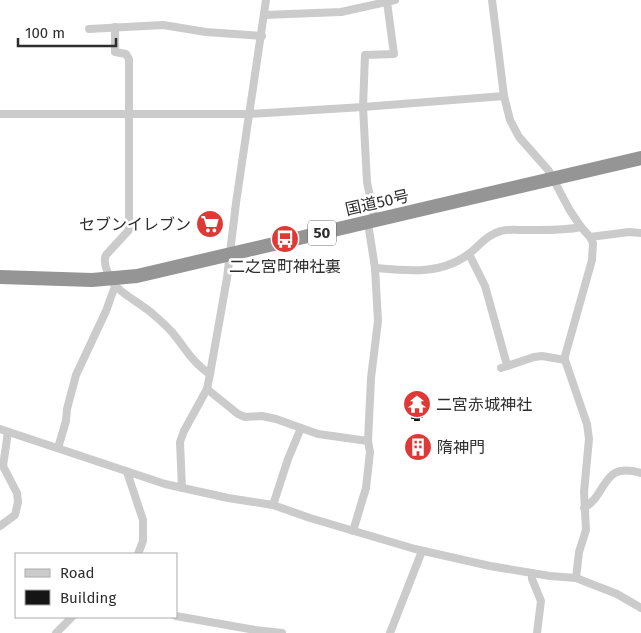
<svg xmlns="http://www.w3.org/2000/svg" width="641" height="633" viewBox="0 0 641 633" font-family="'Fira Sans','Noto Sans JP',sans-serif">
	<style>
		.building { fill: url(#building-cross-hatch) }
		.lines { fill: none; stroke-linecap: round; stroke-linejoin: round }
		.street { stroke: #cbcbcb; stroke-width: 8 }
		.highway { stroke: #959595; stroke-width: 14 }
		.labels { text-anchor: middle; stroke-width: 5; stroke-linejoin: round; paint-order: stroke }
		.shield { fill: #fff; stroke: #6d6d6d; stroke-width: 1 }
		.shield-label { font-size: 15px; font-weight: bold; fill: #2e2e2e }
		.street-label { font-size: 16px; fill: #2e2e2e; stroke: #fff }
		.poi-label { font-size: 16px; fill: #2e2e2e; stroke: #fff; text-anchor: start }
	</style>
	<defs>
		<pattern id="building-cross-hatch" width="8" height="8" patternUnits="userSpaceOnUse" patternTransform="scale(1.25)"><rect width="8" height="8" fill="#151515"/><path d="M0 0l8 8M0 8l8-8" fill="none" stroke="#2f2f2f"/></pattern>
	</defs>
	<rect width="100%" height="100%" fill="#fff"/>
	<path class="building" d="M413,398H421V410H423V418H420V421H414V419H411Z"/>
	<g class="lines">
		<g class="street">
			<path d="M492,0L504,96L510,120L519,137L549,171L569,209L581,227L590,237L593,243L592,260L565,356V360L587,424L589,439L584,492L586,530L579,552L576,578"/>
			<path d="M264,15L341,12L395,0"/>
			<path d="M115,27V52L126,54L129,59V230L106,255C102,263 109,276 114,284C121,294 144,305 154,315C161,321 170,329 176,337C186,350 195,365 210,374"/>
			<path d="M89,29L163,25L206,32L262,36"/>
			<path d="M0,114H249L363,107L504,96"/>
			<path d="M375,221L367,182L363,107L365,55L394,54L387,2"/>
			<path d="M590,237L629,232L641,233"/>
			<path d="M469,254L485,286L507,365"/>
			<path d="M375,268C408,271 442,275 470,253C480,245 488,234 501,231C508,229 517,230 524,230C543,230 562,231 581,227"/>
			<path d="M501,368L534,357L542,356L565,360"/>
			<path d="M207,389L238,414L245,417L262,416L276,419L318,434L368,441"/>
			<path d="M0,429L165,484L228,498L273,505L310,518L415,549L490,566L550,576L576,578L617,594L641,608"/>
			<path d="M58,448L66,421L67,409L76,375L106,311L115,286"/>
			<path d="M127,472L143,520V541L138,554"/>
			<path d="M182,488L180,442L184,431L207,389L210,374L227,278L236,203L266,0"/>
			<path d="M273,505L288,459L301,428"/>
			<path d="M584,508C609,493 601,461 641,473"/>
			<path d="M0,526L15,515L18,502L17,493L3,466L8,432"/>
			<path d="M353,531L366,488L370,452L368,441L371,378L378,321L375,268L368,223"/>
			<path d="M532,573V579L541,601L537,633"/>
			<path d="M176,616L255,630L282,633"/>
			<path d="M56,633L72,617"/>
			<path d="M390,633L422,551"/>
		</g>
		<path class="highway" d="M0,277L92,280L137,276L641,158"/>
	</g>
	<defs>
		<g id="supermarket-disc" transform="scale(1.4375)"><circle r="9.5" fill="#df3936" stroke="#fff"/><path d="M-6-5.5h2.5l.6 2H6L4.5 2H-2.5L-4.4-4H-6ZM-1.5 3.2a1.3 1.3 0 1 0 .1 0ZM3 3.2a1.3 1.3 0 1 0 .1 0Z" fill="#fff"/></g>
		<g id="bus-disc" transform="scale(1.4375)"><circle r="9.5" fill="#df3936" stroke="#fff"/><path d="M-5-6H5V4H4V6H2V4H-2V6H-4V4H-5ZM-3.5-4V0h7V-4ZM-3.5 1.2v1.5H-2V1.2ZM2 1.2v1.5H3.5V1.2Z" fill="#fff"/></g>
		<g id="temple-disc" transform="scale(1.4375)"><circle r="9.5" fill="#df3936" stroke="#fff"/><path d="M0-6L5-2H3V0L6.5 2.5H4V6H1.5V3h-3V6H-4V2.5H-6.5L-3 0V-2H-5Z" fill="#fff"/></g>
		<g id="building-disc" transform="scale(1.4375)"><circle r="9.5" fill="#df3936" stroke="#fff"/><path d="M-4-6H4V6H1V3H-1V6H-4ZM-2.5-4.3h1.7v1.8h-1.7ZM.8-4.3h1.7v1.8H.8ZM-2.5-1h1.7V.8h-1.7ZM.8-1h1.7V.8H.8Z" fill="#fff"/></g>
	</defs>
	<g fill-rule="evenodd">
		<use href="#supermarket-disc" x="210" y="224"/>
		<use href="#bus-disc" x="285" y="239"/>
		<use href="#temple-disc" x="417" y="404"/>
		<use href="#building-disc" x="418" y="447"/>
	</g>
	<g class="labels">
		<rect class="shield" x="308" y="220.5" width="28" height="25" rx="4"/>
		<g class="shield-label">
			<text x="322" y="238">50</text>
		</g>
		<g class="street-label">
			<text transform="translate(377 202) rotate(-13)" y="6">国道50号</text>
		</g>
		<g class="poi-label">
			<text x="191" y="230" text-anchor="end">セブンイレブン</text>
			<text x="285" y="272" text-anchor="middle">二之宮町神社裏</text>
			<text x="436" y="410">二宮赤城神社</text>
			<text x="437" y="453">隋神門</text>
		</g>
	</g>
	<rect x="15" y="553" width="162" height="65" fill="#ffffff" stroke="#ababab"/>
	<rect x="25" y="569" width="25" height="8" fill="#cbcbcb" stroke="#ababab"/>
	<text x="60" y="578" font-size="15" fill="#2e2e2e">Road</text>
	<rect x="25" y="590" width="25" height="15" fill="#151515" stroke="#ababab"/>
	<text x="60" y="603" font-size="15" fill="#2e2e2e">Building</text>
	<path d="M18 38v8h98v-8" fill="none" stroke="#2e2e2e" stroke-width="2.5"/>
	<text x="25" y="38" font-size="15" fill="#2e2e2e" stroke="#ffffff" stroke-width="4" paint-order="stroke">100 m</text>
</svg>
